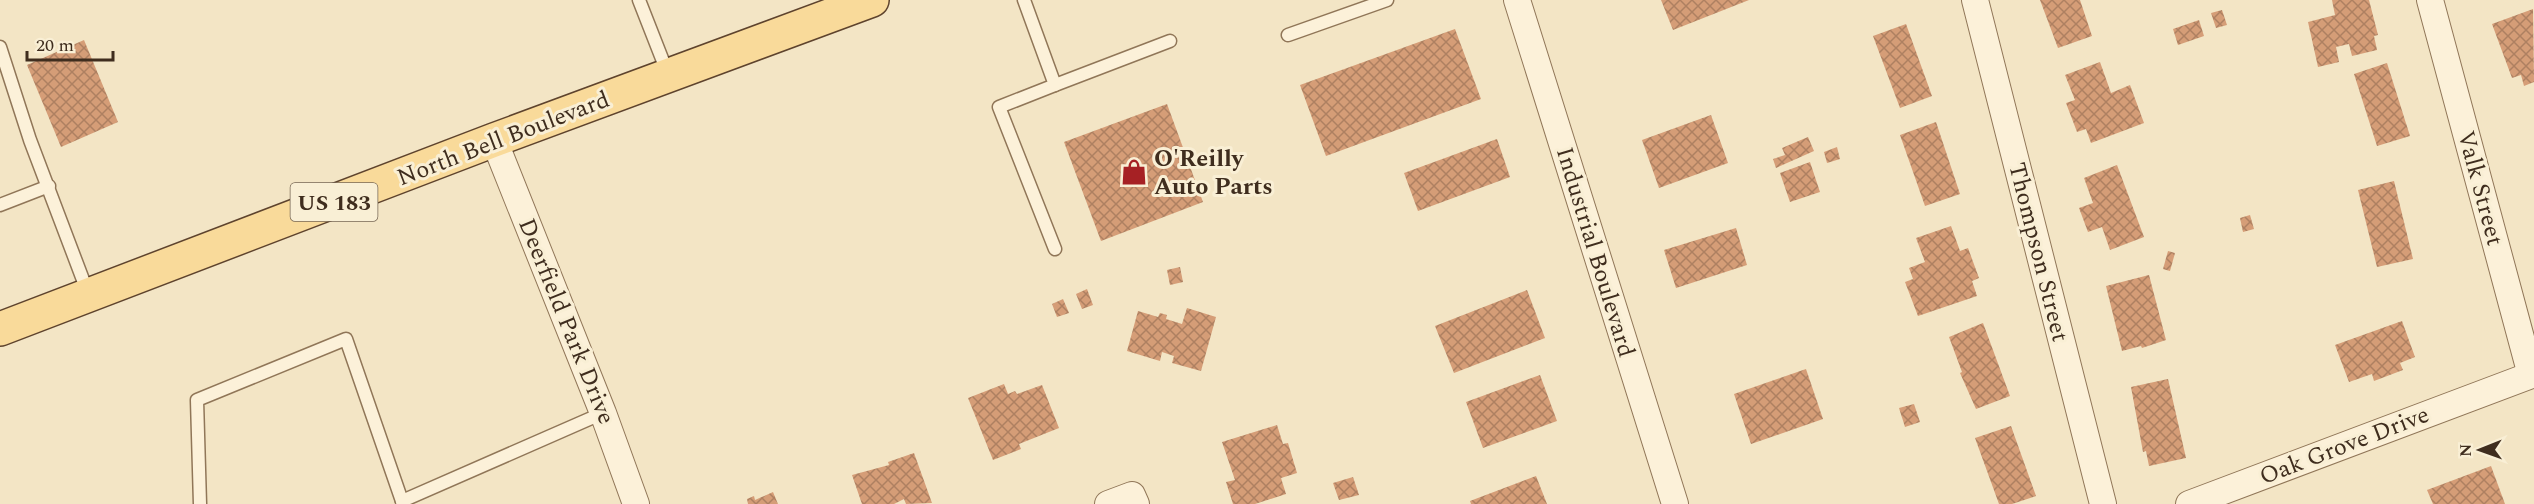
<svg xmlns="http://www.w3.org/2000/svg" width="2534" height="504" viewBox="0 0 2534 504" font-family="Spectral,serif">
	<style>
		.building { fill: url(#building-cross-hatch) }
		.lines { fill: none; stroke-linecap: round; stroke-linejoin: round }
		.service-casing { stroke: #907658; stroke-width: 15 }
		.minor-casing { stroke: #907658; stroke-width: 28 }
		.primary-casing { stroke: #5e432d; stroke-width: 36 }
		.service { stroke: #fcf1d9; stroke-width: 12 }
		.minor { stroke: #fcf1d9; stroke-width: 26 }
		.primary { stroke: #f9da9a; stroke-width: 33 }
		.labels { text-anchor: middle; stroke-width: 6; stroke-linejoin: round; paint-order: stroke }
		.shield { fill: #f9efd5; stroke: #776755; stroke-width: 1.5 }
		.shield-label { font-size: 22px; font-weight: bold; fill: #3f2d1e }
		.street-label { font-size: 24px; fill: #3f2d1e; stroke: #f9efd5 }
		.poi-label { font-size: 24px; font-weight: bold; fill: #3f2d1e; stroke: #f9efd5; text-anchor: start }
	</style>
	<defs>
		<pattern id="building-cross-hatch" width="8" height="8" patternUnits="userSpaceOnUse" patternTransform="scale(1.5)"><rect width="8" height="8" fill="#d59d77"/><path d="M0 0l8 8M0 8l8-8" fill="none" stroke="#ae8061"/></pattern>
	</defs>
	<rect width="100%" height="100%" fill="#f3e5c5"/>
	<g class="building">
		<path d="M1661,0H1749L1673,30Z"/>
		<path d="M2040,0H2080L2092,36L2058,48Z"/>
		<path d="M2332,0H2369L2378,35L2374,36L2377,50L2352,56L2349,44L2336,47L2339,62L2318,67L2308,22L2335,15Z"/>
		<path d="M2533,9L2534,82L2524,86L2521,75L2512,78L2492,24Z"/>
		<path d="M2222,10L2227,25L2216,28L2211,13Z"/>
		<path d="M2199,20L2204,36L2178,45L2173,29Z"/>
		<path d="M1906,24L1932,96L1900,108L1873,36Z"/>
		<path d="M1455,29L1481,99L1326,156L1300,85Z"/>
		<path d="M84,40L118,122L61,147L27,65Z"/>
		<path d="M2100,62L2111,93L2130,85L2144,123L2091,143L2086,129L2077,132L2066,103L2075,100L2065,75Z"/>
		<path d="M2387,63L2410,136L2377,146L2354,74Z"/>
		<path d="M1167,104L1203,202L1101,241L1064,142Z"/>
		<path d="M1711,115L1728,163L1659,188L1642,140Z"/>
		<path d="M1936,122L1960,194L1925,206L1900,135Z"/>
		<path d="M1808,137L1814,151L1776,168L1773,159L1785,155L1782,148Z"/>
		<path d="M1497,139L1510,177L1418,211L1404,173Z"/>
		<path d="M1837,147L1840,159L1827,163L1824,152Z"/>
		<path d="M1810,162L1820,192L1790,202L1780,173Z"/>
		<path d="M2117,165L2144,237L2110,250L2102,227L2088,232L2079,208L2093,203L2084,178Z"/>
		<path d="M2394,181L2413,259L2377,267L2358,190Z"/>
		<path d="M2250,215L2254,229L2243,232L2240,218Z"/>
		<path d="M1951,226L1960,251L1968,248L1979,278L1972,281L1977,296L1918,316L1905,282L1913,279L1909,268L1925,262L1916,238Z"/>
		<path d="M1736,228L1747,265L1676,288L1664,250Z"/>
		<path d="M2168,251L2175,253L2170,271L2163,269Z"/>
		<path d="M1180,267L1183,282L1170,285L1167,270Z"/>
		<path d="M2149,275L2166,340L2142,348L2141,346L2122,351L2106,286Z"/>
		<path d="M1087,289L1093,305L1082,309L1076,294Z"/>
		<path d="M1527,290L1545,338L1454,373L1435,326Z"/>
		<path d="M1063,299L1069,313L1057,317L1052,304Z"/>
		<path d="M1187,308L1216,317L1201,371L1172,363L1174,356L1162,352L1160,361L1127,351L1138,311L1158,317L1160,313L1167,315L1166,319L1182,324Z"/>
		<path d="M2402,321L2415,357L2400,363L2403,370L2374,381L2372,374L2349,382L2335,345Z"/>
		<path d="M1983,323L2010,396L1976,409L1960,373L1962,372L1949,337Z"/>
		<path d="M1806,369L1823,419L1751,444L1734,394Z"/>
		<path d="M1540,375L1557,421L1483,448L1466,402Z"/>
		<path d="M2168,379L2186,458L2149,466L2146,451L2143,452L2131,387Z"/>
		<path d="M1004,384L1008,394L1015,391L1017,394L1042,385L1059,428L1019,444L1021,449L993,460L968,398Z"/>
		<path d="M1914,404L1920,422L1905,427L1899,408Z"/>
		<path d="M1277,425L1283,444L1288,443L1297,473L1281,478L1286,494L1255,504H1233L1226,482L1235,480L1222,442Z"/>
		<path d="M2011,426L2036,496L2012,504H1999L1975,438Z"/>
		<path d="M914,453L932,503L906,504L904,499L894,504H862L852,475L889,465L888,462Z"/>
		<path d="M2491,466L2505,504H2433L2427,490Z"/>
		<path d="M1536,476L1547,504H1471L1470,501Z"/>
		<path d="M1353,477L1359,495L1339,500L1333,483Z"/>
		<path d="M773,492L778,504H748L747,499L754,496L755,500Z"/>
	</g>
	<g class="lines">
		<g class="service-casing">
			<g id="service">
				<path d="M639,0L668,74"/>
				<path d="M1024,0L1055,85L999,107L1055,249"/>
				<path d="M1288,35L1387,0"/>
				<path d="M0,47L30,140L88,293"/>
				<path d="M1055,85L1170,41"/>
				<path d="M0,205L49,186"/>
				<path d="M402,501L603,413"/>
				<path d="M200,504L197,400L346,339L403,504"/>
			</g>
		</g>
		<g class="minor-casing">
			<g id="minor">
				<path d="M1517,0L1675,504"/>
				<path d="M1975,0L2103,504"/>
				<path d="M2430,0L2531,375"/>
				<path d="M494,140L603,413L636,504"/>
				<path d="M1108,504L1132,495L1136,504"/>
				<path d="M2189,504L2534,374"/>
			</g>
		</g>
		<g class="primary-casing">
			<path id="primary" d="M0,329L494,140L872,0"/>
		</g>
		<use href="#service" class="service"/>
		<use href="#minor" class="minor"/>
		<use href="#primary" class="primary"/>
	</g>
	<defs>
		<g id="shop-bare" transform="scale(2.07)"><path d="M-5-2.5h2.3a2.7 3.5 0 0 1 5.4 0H5L5.5 6h-11ZM-1.5-2.5h3a1.5 2.3 0 0 0-3 0Z" fill="#a62124" stroke="#f9efd5" stroke-width="2.5" paint-order="stroke"/></g>
	</defs>
	<g fill-rule="evenodd">
		<use href="#shop-bare" x="1134" y="172"/>
	</g>
	<g class="labels">
		<rect class="shield" x="290.5" y="183" width="87" height="38" rx="4.5"/>
		<g class="shield-label">
			<text x="334" y="210">US 183</text>
		</g>
		<g class="street-label">
			<text transform="translate(503 138) rotate(-21)" y="8">North Bell Boulevard</text>
			<text transform="translate(2481 188) rotate(75)" y="8">Valk Street</text>
			<text transform="translate(1596 252) rotate(73)" y="8">Industrial Boulevard</text>
			<text transform="translate(2039 252) rotate(76)" y="8">Thompson Street</text>
			<text transform="translate(567 321) rotate(68)" y="8">Deerfield Park Drive</text>
			<text transform="translate(2344 445) rotate(-21)" y="8">Oak Grove Drive</text>
		</g>
		<g class="poi-label">
			<text x="1154" y="166">O'Reilly<tspan x="1154" dy="28">Auto Parts</tspan></text>
		</g>
	</g>
	<g transform="translate(2480 450) rotate(269)" stroke="#f9efd5" stroke-width="4.5" paint-order="stroke">
	<path d="M0-4.5L10 22L0 15L-10 22Z" fill="#3f2d1e"/>
	<text y="-9" font-size="16" font-weight="bold" text-anchor="middle" fill="#3f2d1e">N</text>
	</g>
	<path d="M27 51v9h86v-9" fill="none" stroke="#3f2d1e" stroke-width="3"/>
	<text x="36" y="51" font-size="18" fill="#3f2d1e" stroke="#f9efd5" stroke-width="4.5" paint-order="stroke">20 m</text>
</svg>
